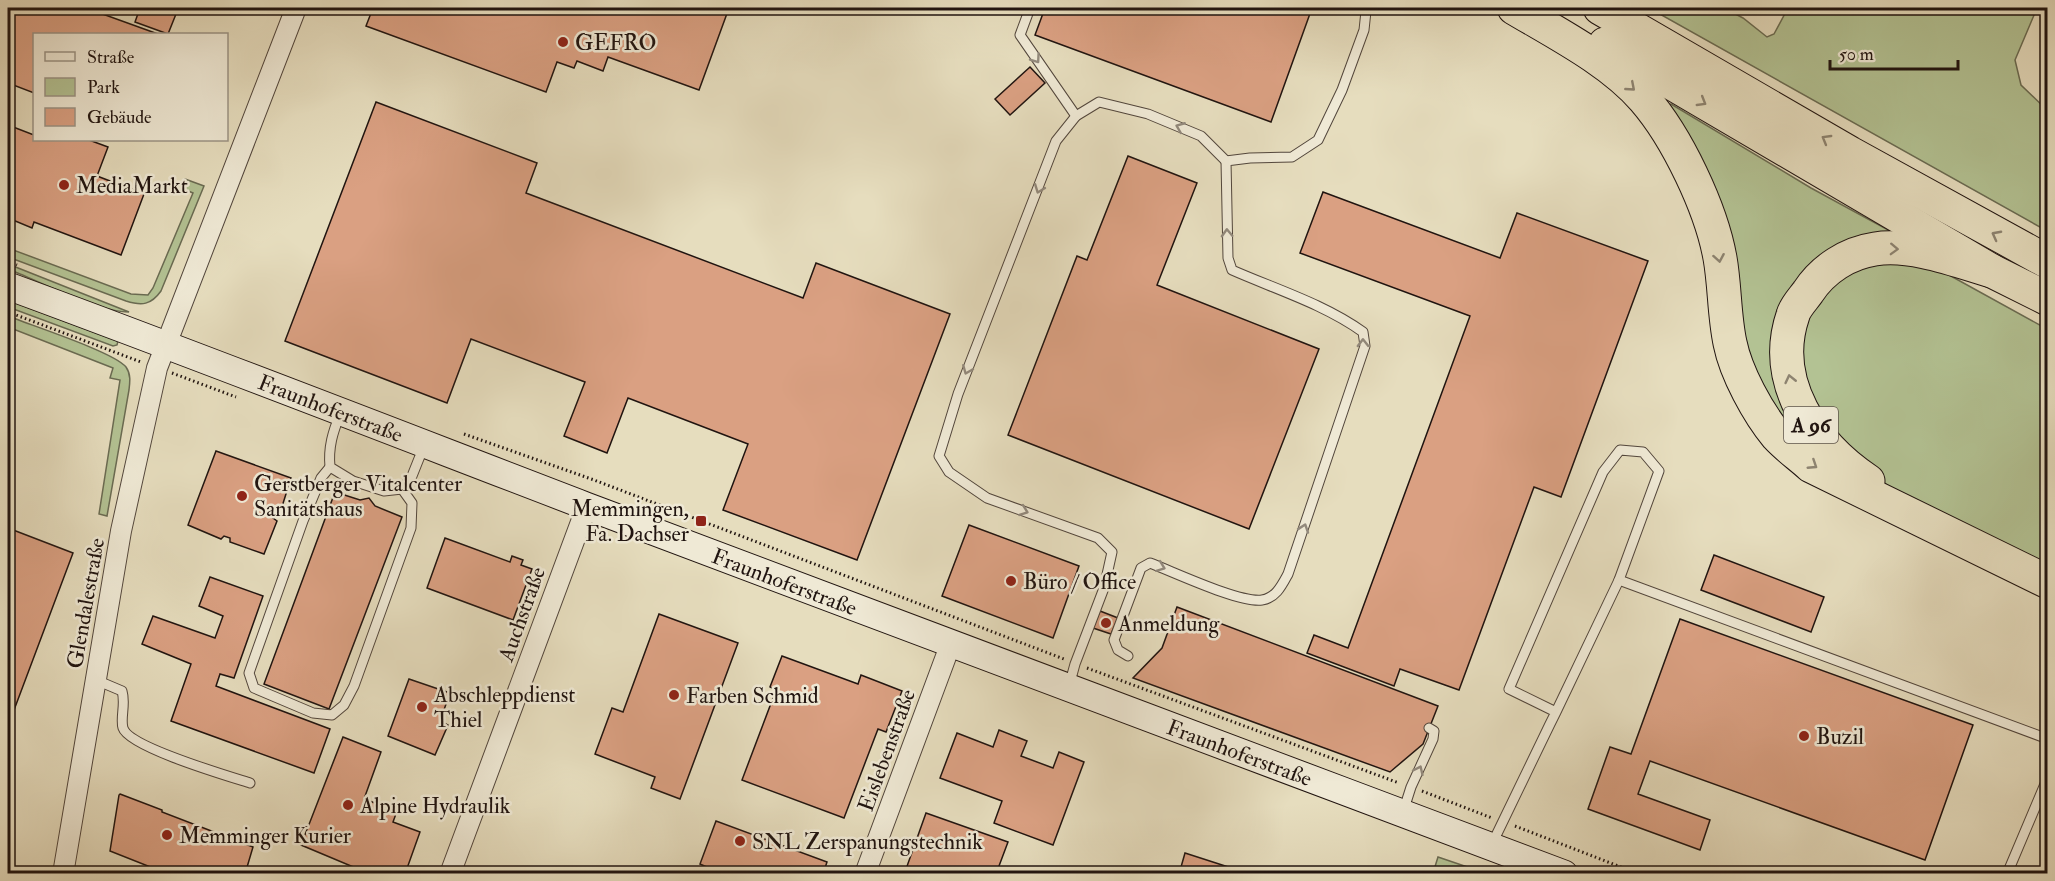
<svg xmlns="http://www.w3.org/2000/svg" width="2055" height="881" viewBox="0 0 2055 881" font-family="'IM FELL Double Pica',serif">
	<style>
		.green { fill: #b3c293; stroke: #6a6b52; stroke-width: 1.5 }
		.building { fill: #daa082; stroke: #201410; stroke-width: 1.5 }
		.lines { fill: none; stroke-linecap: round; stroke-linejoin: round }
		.lane-casing { stroke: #52463c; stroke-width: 11 }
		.street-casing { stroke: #52463c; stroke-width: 22 }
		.secondary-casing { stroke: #201410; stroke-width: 29 }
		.highway-casing { stroke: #201410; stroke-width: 35 }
		.path { stroke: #201410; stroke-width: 3; stroke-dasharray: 1.5 3; stroke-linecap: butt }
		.lane { stroke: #efe9d5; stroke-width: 9 }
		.street { stroke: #efe9d5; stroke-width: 20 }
		.secondary { stroke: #efe9d5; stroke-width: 27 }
		.highway { stroke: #e6ddbe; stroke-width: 33 }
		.oneway { stroke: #92897c }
		.oneway2 { stroke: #8d8370 }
		.poi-dot { fill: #8f2418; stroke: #efe9d5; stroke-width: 2 }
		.labels { text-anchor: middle; stroke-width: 5; stroke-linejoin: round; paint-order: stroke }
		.shield { fill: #efe9d5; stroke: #5e544b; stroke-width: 1.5 }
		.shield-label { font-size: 21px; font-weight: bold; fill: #201410 }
		.poi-label { font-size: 22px; fill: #201410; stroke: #efe9d5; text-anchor: start }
		.street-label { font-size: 22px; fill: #201410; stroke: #efe9d5 }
	</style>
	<rect width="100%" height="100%" fill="#e6ddbe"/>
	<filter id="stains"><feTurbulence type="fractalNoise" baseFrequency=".00333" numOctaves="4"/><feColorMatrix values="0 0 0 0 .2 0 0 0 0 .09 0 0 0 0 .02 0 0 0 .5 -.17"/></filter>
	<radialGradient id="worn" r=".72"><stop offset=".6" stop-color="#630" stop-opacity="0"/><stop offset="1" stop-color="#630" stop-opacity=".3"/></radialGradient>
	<g class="green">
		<path d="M1649,8H1724L1743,18L1767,37L1774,34L1788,8H2037L2015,60L2021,85L2047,110V231Z"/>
		<path d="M1671,104L1811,188L1892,232L1783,315L1828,460L1768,410L1664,112Z"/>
		<path d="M185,179L204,186L161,291C151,305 142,306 126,301L8,257V248L131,294L148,295L153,288L193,193L181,188Z"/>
		<path d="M1920,259L2047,329V564L1893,489L1858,464L1798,379L1805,311L1848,267Z"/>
		<path d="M8,264L129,312C98,312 39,281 8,269Z"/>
		<path d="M8,300L118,341L117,345L113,346L8,307Z"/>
		<path d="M8,316C30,325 114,352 126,367C131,374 130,382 129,390L107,516L99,514L120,380L110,378L113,368L8,327Z"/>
		<path d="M1438,857L1485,873H1433Z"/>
	</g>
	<g class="building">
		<path d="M8,8H86L158,34H34V93L8,83Z"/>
		<path d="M140,8H157L176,14L168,34L135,22Z"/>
		<path d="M373,8H729L699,90L608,57L603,71L577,61L574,68L557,62L546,92L366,26Z"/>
		<path d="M1045,8H1312L1271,122L1035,35Z"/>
		<path d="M1030,67L1045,83L1010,115L995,99Z"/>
		<path d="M376,102L537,163L526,193L803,298L816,263L950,314L857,560L723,510L748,444L628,398L607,453L564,436L585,382L471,339L447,403L285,341Z"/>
		<path d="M8,125L34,135V140H89L108,147L97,176L144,194L121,255L34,222L32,228L8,218Z"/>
		<path d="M1128,156L1197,183L1157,285L1319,349L1249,529L1008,435L1077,256L1087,260Z"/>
		<path d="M1323,192L1500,258L1517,213L1648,261L1561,497L1534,487L1459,690L1400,669L1394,686L1307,653L1314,635L1348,648L1470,316L1300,253Z"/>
		<path d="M216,451L291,478L280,513L276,512L273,518L277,521L264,554L230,542V538L224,536L221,539L188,525Z"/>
		<path d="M335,492L360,500L369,498L375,506L402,517L329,709L264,684Z"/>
		<path d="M969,525L1079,566L1053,638L942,596Z"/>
		<path d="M8,528L73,553L8,726Z"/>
		<path d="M445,538L510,562L512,556L523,560L521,565L532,569L513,620L427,588Z"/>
		<path d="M1714,555L1824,597L1811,632L1701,590Z"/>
		<path d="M210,577L263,596L234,678L220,674L216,686L330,729L314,773L171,721L191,664L142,644L153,616L215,638L223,616L199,606Z"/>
		<path d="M1177,607L1438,706L1423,744L1390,772L1133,678L1162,648Z"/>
		<path d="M1100,611L1118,618L1111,634L1093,628Z"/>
		<path d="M659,614L738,643L680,799L651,788L655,777L595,754L612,708L623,712Z"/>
		<path d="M1680,619L1973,725L1925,860L1650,761L1638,794L1710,820L1700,850L1588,809L1610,747L1631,754Z"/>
		<path d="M782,656L858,684L861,675L902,691L886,732L878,729L844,818L742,780L776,690L770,687Z"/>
		<path d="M409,679L450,693L440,721L448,725L435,755L388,736Z"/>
		<path d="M999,730L1027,741L1021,756L1053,768L1059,752L1084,762L1053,845L994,823L1002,801L940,778L957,733L993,747Z"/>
		<path d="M343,737L381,752L364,799L397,811L393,822L420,832L405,874H370L301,845Z"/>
		<path d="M120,794L162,810V812L253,847L245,874H168L110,851L119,795Z"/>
		<path d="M926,813L1008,842L996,874H917L906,869Z"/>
		<path d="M716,821L827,862L823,874H722L700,864Z"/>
		<path d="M1185,853L1250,874H1179Z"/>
	</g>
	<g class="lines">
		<g class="lane-casing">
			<g id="lane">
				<path d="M1030,8L1020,35L1076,116"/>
				<path d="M340,414C333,432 328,447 330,467L353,481L384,491L402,489L412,476L424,446"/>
				<path d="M330,467L321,478L303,521L249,673L254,688L313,713L332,715L344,705L354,686L411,528L412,503L402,489"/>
				<path d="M1619,580L2048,739"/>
				<path d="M1128,656L1118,650L1114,640L1141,568L1150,563C1174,572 1239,603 1262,600C1276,598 1282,585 1288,574L1365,346L1363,332C1324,304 1275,289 1232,270L1228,258L1226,161L1250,158L1292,157L1318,140L1342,90L1364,30L1366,11L1363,8"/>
				<path d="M96,680L122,691C126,704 120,718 123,728C129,747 228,776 250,783"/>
				<path d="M1069,686L1075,664L1104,588L1112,552L1098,538L987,498L949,472L939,456L958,394L1056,141L1076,116L1099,102L1148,114L1201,136L1226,161"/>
				<path d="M1403,812L1411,787L1433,739L1434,731L1429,728"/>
				<path d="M1492,844L1550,724L1556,712L1619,580L1659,471L1643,452L1620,450L1603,472L1509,689L1556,712"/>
				<path d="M2007,874L2048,777"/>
			</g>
		</g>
		<g class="street-casing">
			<g id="street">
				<path d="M63,874L121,531L157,368L296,8"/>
				<path d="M450,874L587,506"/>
				<path d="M865,874L951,643"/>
			</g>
		</g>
		<g class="secondary-casing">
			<g id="secondary">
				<path id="s1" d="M8,286C201,357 393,432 586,506C911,630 1238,751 1564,874"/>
			</g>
		</g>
		<g class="highway-casing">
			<g id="highway">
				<path d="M1514,8C1556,33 1611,61 1644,99C1677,137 1711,208 1720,258C1725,286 1724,315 1730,343C1736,373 1758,413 1777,436C1787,447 1800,456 1811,466L2048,582"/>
				<path d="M1600,8L1850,153L2048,262"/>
				<path d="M1605,44L1992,271L2048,299"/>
				<path d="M1868,481C1814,445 1770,382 1793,315C1795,307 1803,299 1808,292C1823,269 1848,253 1875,249C1911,243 1958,261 1992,271"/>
			</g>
		</g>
		<g class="path">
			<path d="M10,230L14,221"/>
			<path d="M8,261L17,265"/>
			<path d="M8,312L141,362"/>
			<path d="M172,373L236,397"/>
			<path d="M464,434L594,480L1064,659"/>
			<path d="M1087,668L1399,783"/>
			<path d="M1422,791L1492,818"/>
			<path d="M1515,826L1639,874"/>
		</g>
		<use href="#lane" class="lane"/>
		<use href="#street" class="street"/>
		<use href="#secondary" class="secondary"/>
		<use href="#highway" class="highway"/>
	</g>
	<defs><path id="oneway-chevron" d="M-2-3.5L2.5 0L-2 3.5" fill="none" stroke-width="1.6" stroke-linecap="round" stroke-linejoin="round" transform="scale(1.5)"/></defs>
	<g class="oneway">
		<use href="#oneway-chevron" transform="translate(1036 59) rotate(55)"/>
		<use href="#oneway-chevron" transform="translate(1180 127) rotate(-158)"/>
		<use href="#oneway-chevron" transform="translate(1039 189) rotate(111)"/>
		<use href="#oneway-chevron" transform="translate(1227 233) rotate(-92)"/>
		<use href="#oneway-chevron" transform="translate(1363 343) rotate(-91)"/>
		<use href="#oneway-chevron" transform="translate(967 370) rotate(112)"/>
		<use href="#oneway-chevron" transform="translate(1024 511) rotate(20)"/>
		<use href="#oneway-chevron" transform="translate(1304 528) rotate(-71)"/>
		<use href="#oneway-chevron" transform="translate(1161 567) rotate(21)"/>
		<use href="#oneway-chevron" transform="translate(1419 770) rotate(-65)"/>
	</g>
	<g class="oneway2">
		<use href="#oneway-chevron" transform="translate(1631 87) rotate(41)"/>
		<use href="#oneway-chevron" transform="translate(1702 102) rotate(31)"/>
		<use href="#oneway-chevron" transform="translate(1826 139) rotate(-150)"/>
		<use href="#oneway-chevron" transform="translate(1996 235) rotate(-152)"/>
		<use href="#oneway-chevron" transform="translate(1894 249) rotate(2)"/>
		<use href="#oneway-chevron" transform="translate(1719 258) rotate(80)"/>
		<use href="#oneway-chevron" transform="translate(1790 379) rotate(-103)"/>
		<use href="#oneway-chevron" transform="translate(1813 465) rotate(33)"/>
	</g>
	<g class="poi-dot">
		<circle cx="563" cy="42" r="6"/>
		<circle cx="64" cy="185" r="6"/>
		<circle cx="242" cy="496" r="6"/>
		<rect x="695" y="515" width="12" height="12" rx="3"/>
		<circle cx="1011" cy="581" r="6"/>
		<circle cx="1106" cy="623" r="6"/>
		<circle cx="674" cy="695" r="6"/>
		<circle cx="422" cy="707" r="6"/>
		<circle cx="1804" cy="736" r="6"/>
		<circle cx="348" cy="805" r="6"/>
		<circle cx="167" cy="835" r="6"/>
		<circle cx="740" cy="841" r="6"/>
	</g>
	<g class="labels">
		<rect class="shield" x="1784" y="407" width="54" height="36" rx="4.5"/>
		<g class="shield-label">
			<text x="1811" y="432">A 96</text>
		</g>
		<g class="poi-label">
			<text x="575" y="50">GEFRO</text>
			<text x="76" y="193">MediaMarkt</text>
			<text x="254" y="491">Gerstberger Vitalcenter<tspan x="254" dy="25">Sanitätshaus</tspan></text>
			<text x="689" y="516" text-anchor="end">Memmingen,<tspan x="689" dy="25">Fa. Dachser</tspan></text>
			<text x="1023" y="589">Büro / Office</text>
			<text x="1118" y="631">Anmeldung</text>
			<text x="434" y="702">Abschleppdienst<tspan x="434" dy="25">Thiel</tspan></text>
			<text x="686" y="703">Farben Schmid</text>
			<text x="1816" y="744">Buzil</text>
			<text x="360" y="813">Alpine Hydraulik</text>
			<text x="179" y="843">Memminger Kurier</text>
			<text x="752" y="849">SNL Zerspanungstechnik</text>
		</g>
		<g class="street-label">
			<text dy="8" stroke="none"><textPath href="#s1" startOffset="345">Fraunhoferstraße</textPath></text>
			<text dy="8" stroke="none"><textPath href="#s1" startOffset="831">Fraunhoferstraße</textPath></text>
			<text transform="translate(85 603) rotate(-80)" y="8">Glendalestraße</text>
			<text transform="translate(521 614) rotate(-70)" y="8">Auchstraße</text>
			<text transform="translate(886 750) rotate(-70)" y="8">Eislebenstraße</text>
			<text dy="8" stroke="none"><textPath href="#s1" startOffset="1317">Fraunhoferstraße</textPath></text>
		</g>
	</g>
	<rect width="2055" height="881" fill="none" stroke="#e6ddbe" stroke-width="30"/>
	<rect x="9" y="9" width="2037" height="863" fill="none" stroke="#201410" stroke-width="3"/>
	<rect x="15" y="15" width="2025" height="851" fill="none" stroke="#201410" stroke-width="1.5"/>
	<rect x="33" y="33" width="195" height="108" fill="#efe9d5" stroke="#9c9486" stroke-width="1.5"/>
	<rect x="45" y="52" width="30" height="9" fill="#efe9d5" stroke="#9c9486" stroke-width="1.5"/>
	<text x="87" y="63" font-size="18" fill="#201410">Straße</text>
	<rect x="45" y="78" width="30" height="18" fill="#b3c293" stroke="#9c9486" stroke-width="1.5"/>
	<text x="87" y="93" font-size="18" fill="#201410">Park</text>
	<rect x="45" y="108" width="30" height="18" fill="#daa082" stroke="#9c9486" stroke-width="1.5"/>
	<text x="87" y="123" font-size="18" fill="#201410">Gebäude</text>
	<path d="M1830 60v9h128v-9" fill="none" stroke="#201410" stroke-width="3"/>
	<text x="1839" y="60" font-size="18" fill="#201410" stroke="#efe9d5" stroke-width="4.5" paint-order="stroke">50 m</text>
	<rect width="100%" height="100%" filter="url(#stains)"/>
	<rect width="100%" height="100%" fill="url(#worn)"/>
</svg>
